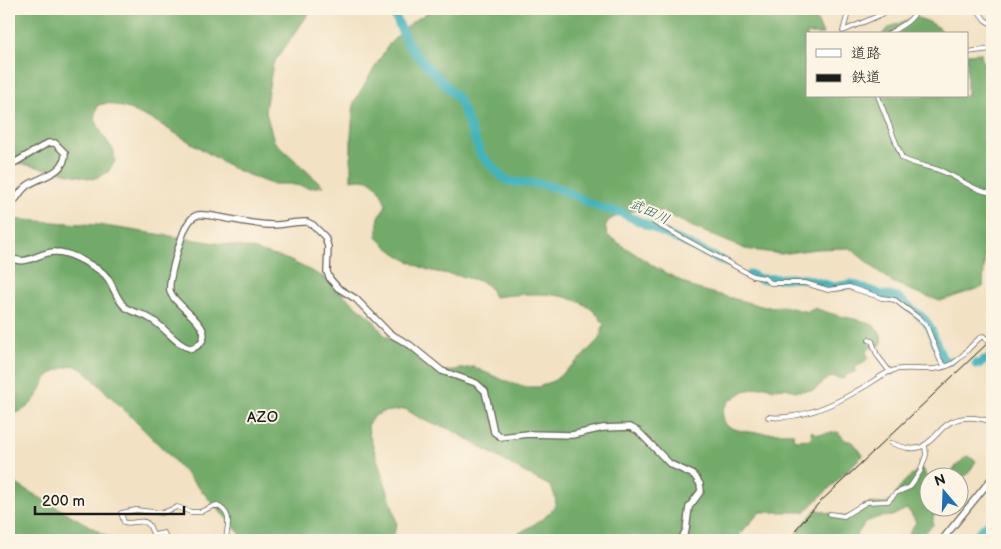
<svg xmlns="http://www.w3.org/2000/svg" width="1001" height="549" viewBox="0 0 1001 549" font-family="'Balsamiq Sans','Klee One',sans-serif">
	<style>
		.forest { fill: #72ab69; stroke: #476442 }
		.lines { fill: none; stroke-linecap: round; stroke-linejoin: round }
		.river { stroke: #43b3bb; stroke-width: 9 }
		.street-casing { stroke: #676156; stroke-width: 5.5 }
		.secondary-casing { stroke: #676156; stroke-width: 8 }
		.street { stroke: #fff; stroke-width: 4 }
		.secondary { stroke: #fff; stroke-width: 5.5 }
		.rail { stroke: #1c1c1c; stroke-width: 1 }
		.labels { text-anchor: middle; stroke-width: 4; stroke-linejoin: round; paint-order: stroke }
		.water-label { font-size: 14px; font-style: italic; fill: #2e6064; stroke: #fcf5e5 }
		.quarter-label { font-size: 15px; letter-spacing: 1px; fill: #1c1c1c; stroke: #fcf5e5 }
	</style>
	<rect width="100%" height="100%" fill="#fcf5e5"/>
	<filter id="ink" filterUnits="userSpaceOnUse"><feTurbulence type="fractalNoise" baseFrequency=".02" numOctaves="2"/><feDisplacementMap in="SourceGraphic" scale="10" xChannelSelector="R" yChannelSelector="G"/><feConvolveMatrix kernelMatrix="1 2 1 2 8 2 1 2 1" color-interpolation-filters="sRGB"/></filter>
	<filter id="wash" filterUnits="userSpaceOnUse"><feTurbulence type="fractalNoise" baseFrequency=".0096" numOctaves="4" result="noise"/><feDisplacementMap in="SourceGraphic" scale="20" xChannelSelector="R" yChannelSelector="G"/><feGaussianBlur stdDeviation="1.12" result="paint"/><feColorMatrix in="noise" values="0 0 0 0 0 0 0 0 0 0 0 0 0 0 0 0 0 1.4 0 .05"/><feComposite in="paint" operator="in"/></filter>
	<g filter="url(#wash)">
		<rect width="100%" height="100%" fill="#f2e1c3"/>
		<g class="forest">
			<path d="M9,9H312L273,64L265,109L274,141L323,186L311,188L289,184H271L236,170L155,121L129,109L108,103L98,105L94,117L102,134L114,151L115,161L108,172L93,179L9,161Z"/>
			<path d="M434,9H827L815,16L823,34H807V96H967V54L981,53L982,59L986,68L991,67L992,68V256L985,253L983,287L940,301L910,290L890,281L850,248L816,249L781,254L745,249L693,227L663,212L644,209L624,212L608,221L605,227L608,236L655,267L694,288L765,307L783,306L808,312L814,308C824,311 834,315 845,317C861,321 885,322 881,345L874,346L866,351L868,358C864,363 860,363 855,367V372L848,374L843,379L835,377L828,378L814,390L796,391L785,388L773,389L766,386L744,391L729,401L722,411L725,425C746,436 770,432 793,433L794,440L812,439L811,431L818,434L838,432L845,440L853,442L863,455L805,512H760L740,534L738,540H507C519,532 551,518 555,505C557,498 553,491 550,486L522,471L450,429L423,420L405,409L384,412L374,416L368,424L369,434L393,508L397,524L392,540H246L168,454L85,371L74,365C65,368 56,369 49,376C45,379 43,385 41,389C34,403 24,413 9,414V219L98,225L249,248L289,260L329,280L339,291L372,319L384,335L400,342L412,351L436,373L473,367L503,380L527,387H539L555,380L583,356L599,339L604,324C582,287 531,293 494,297C492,294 491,289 489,287C480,277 442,274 428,270C408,262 390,252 376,236L379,217L386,205C379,185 373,176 351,180V135L354,102L389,44L412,22Z"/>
			<path d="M915,17C926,21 937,23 943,34H882L890,27Z"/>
			<path d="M967,456L976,461L968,474L959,480L958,476H949L957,465Z"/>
			<path d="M920,468L924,470L928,485L923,499L928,504V506L942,507V509L938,514L933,516V525L920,538L917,537L913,540H902L907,537L916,522L910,512L906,509L892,516L879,517L866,522L855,537V540H794L801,528L816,509L841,517L853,515L863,506L870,503L883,504L891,501L903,483Z"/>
			<path d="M9,480L114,540H9Z"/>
		</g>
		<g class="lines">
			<g class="river">
				<path d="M392,9L406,40L413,51L458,98L481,155L504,179L513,182L541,184L558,188L598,207L622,213L727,263"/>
				<path d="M750,274L760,279L794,278L806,279L834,287L852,284L882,295L897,297L924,319L930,327L942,358L947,361H950"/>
				<path d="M976,364H980L984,360H992"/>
				<path d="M971,540L992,520"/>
			</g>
		</g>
	</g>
	<g filter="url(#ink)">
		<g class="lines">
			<g class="street-casing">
				<g id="street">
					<path d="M849,9L843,31L894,9"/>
					<path d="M977,9L985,20L992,24"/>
					<path d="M888,34C899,27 912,22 917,9"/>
					<path d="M967,52L992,49"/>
					<path d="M878,96L902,158C915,166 932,166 946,173C962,180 975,191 992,193"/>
					<path d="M655,223L753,276L764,278L771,283H805L828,290L849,287L882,298L895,300L920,319L927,327L940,360L945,366"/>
					<path d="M869,340L872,341L877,355L890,372"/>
					<path d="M768,417C800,420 834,405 862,388C872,383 884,372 895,370C914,366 931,374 952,364C964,357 971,343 983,336L992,343"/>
					<path d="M891,443C900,446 911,451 921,447C928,444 934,437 939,432C953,415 972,415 992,422"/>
					<path d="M830,514L844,516L867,502L888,501L896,493L910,487L920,472L926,455L925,445"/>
					<path d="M167,540L164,533L154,535C151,531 151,527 148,524C143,518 131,525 124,522L121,513L136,510L162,513L177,507L191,512H200L216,505C234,514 227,524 226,540"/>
				</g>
			</g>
			<g class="secondary-casing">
				<g id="secondary">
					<path d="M9,166L48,143H55L65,153C66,173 42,176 28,185C20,190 17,200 9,206"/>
					<path d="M9,257C28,268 38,251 56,252C70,252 87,263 99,270C113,278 113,296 125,307C132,313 142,313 149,318C165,326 175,345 192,349C227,331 174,308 170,291C168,280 182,231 189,222C191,219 194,216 198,215C206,214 216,217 224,218C241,221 257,225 273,225C285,225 296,221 307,222L313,225L325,237L328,247L327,272L330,279L338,288L356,299L389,333L410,345L442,371L476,383L485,391L494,432L501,437L528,434L572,435L603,428L630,427L638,431L670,464L694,475L700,484L701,491L689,507L686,530L681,540"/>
					<path d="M942,540L992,478"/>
				</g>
			</g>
			<use href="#street" class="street"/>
			<use href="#secondary" class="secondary"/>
			<path class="rail" d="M791,540L797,528L818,504L992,339"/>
		</g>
	</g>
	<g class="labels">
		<g class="water-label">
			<text transform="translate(650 211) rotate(25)" y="5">武田川</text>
		</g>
		<g class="quarter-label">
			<text x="263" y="422">AZO</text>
		</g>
	</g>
	<rect width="1001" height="549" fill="none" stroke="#fcf5e5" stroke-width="30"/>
	<rect x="806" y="32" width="162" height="65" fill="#fcf5e5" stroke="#a29e95"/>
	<rect x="816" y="49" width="25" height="8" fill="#ffffff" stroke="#a29e95"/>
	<text x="851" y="58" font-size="15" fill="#1c1c1c">道路</text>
	<rect x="816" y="74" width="25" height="8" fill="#1c1c1c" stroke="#a29e95"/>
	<text x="851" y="82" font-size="15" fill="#1c1c1c">鉄道</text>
	<g transform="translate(944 492) rotate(341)"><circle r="24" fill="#fcf5e5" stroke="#a29e95"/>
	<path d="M0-4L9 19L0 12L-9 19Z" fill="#1f6fb2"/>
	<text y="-8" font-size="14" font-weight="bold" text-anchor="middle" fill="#1c1c1c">N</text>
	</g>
	<path d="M35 506v8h149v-8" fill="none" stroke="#1c1c1c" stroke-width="2.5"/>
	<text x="42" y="506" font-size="15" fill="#1c1c1c" stroke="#fcf5e5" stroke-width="4" paint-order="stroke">200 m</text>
</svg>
